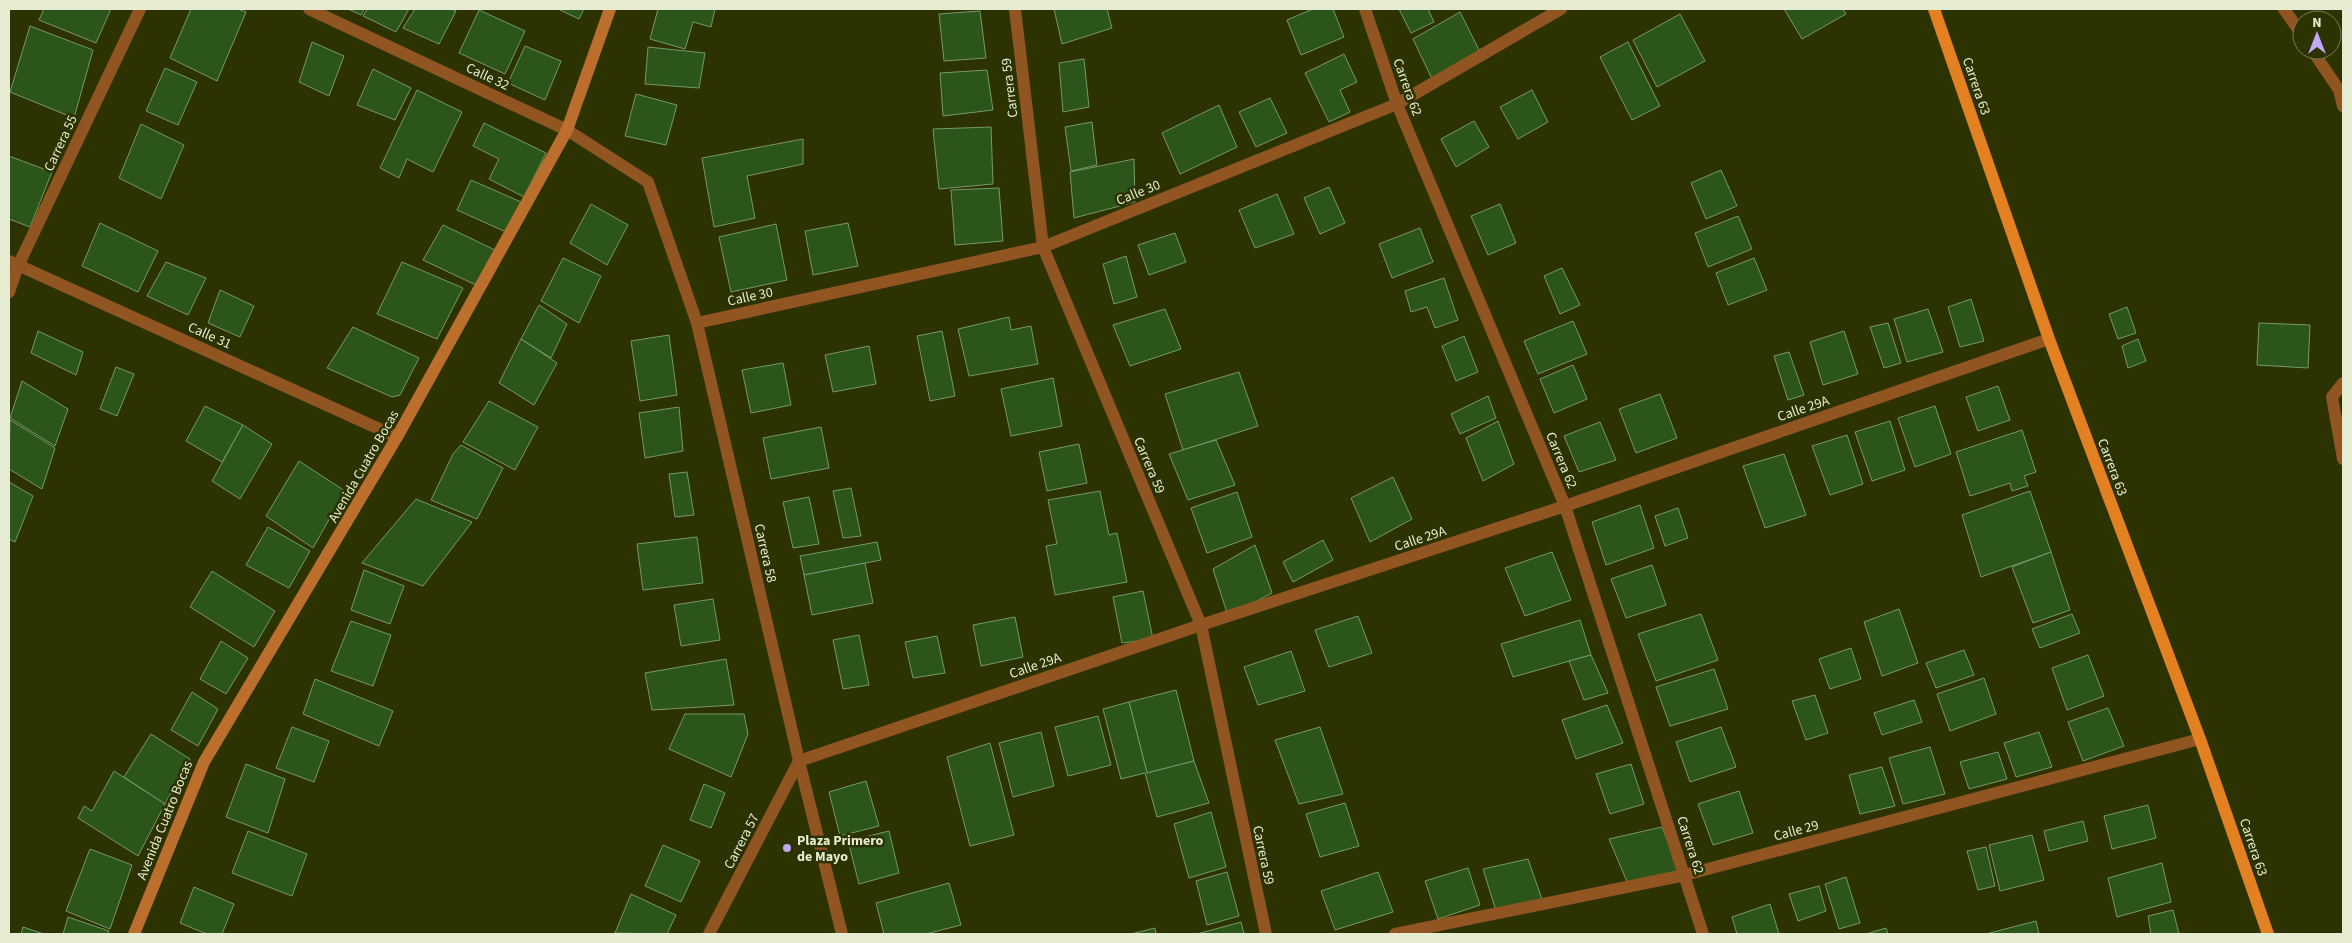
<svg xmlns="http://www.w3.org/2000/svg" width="2352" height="943" viewBox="0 0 2352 943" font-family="'Source Sans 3',sans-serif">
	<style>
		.building { fill: #2b5519; stroke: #78986d }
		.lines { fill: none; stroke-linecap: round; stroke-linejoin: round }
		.street { stroke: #915521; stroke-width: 12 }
		.secondary { stroke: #bc6f2d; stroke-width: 12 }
		.primary { stroke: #e38021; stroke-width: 12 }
		.poi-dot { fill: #bfa9f4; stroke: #2c3200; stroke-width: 2 }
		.labels { text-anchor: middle; stroke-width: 5; stroke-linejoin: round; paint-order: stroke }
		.street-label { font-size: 14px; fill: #e6ecd2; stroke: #2c3200 }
		.poi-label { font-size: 14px; font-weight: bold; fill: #e6ecd2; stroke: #2c3200; text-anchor: start }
	</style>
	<rect width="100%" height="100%" fill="#2c3200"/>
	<g class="building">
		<path d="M44,9H111L96,43L39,20Z"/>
		<path d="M191,9H238L246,12L217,81L170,58Z"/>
		<path d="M348,9H364L361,15Z"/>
		<path d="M367,9H409L396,32L363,16Z"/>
		<path d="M415,9H451L456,11L439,44L403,28Z"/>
		<path d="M558,9H584L579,19Z"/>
		<path d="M658,9H715L711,27L693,22L685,49L650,39Z"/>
		<path d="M1054,9H1107L1112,28L1062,44Z"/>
		<path d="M1313,9H1333L1344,37L1301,55L1287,20Z"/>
		<path d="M1399,9H1428L1434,22L1411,33Z"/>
		<path d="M1784,9H1843L1846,14L1802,39Z"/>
		<path d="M479,10L525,31L505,74L459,53Z"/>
		<path d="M980,11L986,58L944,61L939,14Z"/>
		<path d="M1460,12L1480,52L1432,79L1413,39Z"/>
		<path d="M1680,14L1705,61L1657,87L1633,40Z"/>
		<path d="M30,26L93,50L74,118L10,92Z"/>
		<path d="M312,42L344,56L329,96L299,82Z"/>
		<path d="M1628,42L1660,106L1632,120L1600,57Z"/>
		<path d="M525,46L561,61L545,100L508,83Z"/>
		<path d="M648,47L705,53L699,88L645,84Z"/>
		<path d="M1344,54L1357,82L1340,90L1350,112L1329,122L1305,73Z"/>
		<path d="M1084,59L1089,107L1063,112L1059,63Z"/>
		<path d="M165,68L197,82L178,125L146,111Z"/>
		<path d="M373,69L411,88L395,120L357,105Z"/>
		<path d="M987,70L993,110L943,116L940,73Z"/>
		<path d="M417,90L462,112L433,172L407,159L399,178L380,168Z"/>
		<path d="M1532,90L1548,122L1518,139L1500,107Z"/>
		<path d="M636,94L677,105L666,145L625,136Z"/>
		<path d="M1270,98L1287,133L1256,147L1239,112Z"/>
		<path d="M1219,105L1237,147L1180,174L1162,133Z"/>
		<path d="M1474,121L1489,147L1456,167L1441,139Z"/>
		<path d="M1092,122L1097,165L1071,171L1065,127Z"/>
		<path d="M484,123L546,153L524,197L489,179L499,159L473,146Z"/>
		<path d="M141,124L184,145L161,199L119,178Z"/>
		<path d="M991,127L993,184L939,189L933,129Z"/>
		<path d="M803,139V164L747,176L755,218L714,227L702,158Z"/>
		<path d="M9,156L52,172L30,227L9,219Z"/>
		<path d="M1134,159L1135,202L1074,218L1070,172Z"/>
		<path d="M1721,170L1737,206L1706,219L1691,183Z"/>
		<path d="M471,180L521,202L506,232L457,210Z"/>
		<path d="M1329,187L1345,223L1320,234L1304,198Z"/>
		<path d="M999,188L1003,241L955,245L951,190Z"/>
		<path d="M1277,194L1294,234L1255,248L1239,210Z"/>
		<path d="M591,204L628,225L607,265L570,243Z"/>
		<path d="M1500,204L1516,243L1488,255L1471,216Z"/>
		<path d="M1738,216L1752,249L1708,267L1695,233Z"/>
		<path d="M100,223L158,251L138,292L82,266Z"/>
		<path d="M848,223L858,266L813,275L805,231Z"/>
		<path d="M776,224L787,280L731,292L719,237Z"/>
		<path d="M443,225L497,251L478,286L423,260Z"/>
		<path d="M1420,228L1433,262L1392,278L1379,244Z"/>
		<path d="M1175,233L1186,262L1149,275L1138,245Z"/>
		<path d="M1126,256L1137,297L1114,304L1103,264Z"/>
		<path d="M563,258L601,276L579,323L541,301Z"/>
		<path d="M1754,258L1767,290L1728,305L1716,273Z"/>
		<path d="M166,262L206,278L188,315L147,296Z"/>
		<path d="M402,262L463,288L437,339L377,314Z"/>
		<path d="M1562,268L1580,305L1560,314L1544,276Z"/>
		<path d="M1444,278L1458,320L1435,328L1427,307L1411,312L1405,291Z"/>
		<path d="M220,290L254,306L240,337L208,323Z"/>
		<path d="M1971,299L1984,341L1960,347L1948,307Z"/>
		<path d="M539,305L567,324L551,358L521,339Z"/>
		<path d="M2127,307L2136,333L2118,339L2109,314Z"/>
		<path d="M1165,309L1181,349L1130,366L1113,325Z"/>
		<path d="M1928,309L1943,352L1907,362L1894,319Z"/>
		<path d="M1009,317L1011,330L1031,326L1038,364L969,376L958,329Z"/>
		<path d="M1573,321L1587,354L1538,374L1524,341Z"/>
		<path d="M1888,323L1901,363L1884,368L1870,327Z"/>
		<path d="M2259,323L2310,325L2308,368L2257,365Z"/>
		<path d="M353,327L419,358L400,395L392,397L327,368Z"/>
		<path d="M38,331L83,352L76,375L31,353Z"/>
		<path d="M942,331L955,396L930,401L917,336Z"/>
		<path d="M1844,331L1858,374L1823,385L1810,342Z"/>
		<path d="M669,335L677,395L640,401L631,341Z"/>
		<path d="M1464,336L1478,372L1456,381L1442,346Z"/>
		<path d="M521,339L557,363L534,405L499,383Z"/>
		<path d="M2138,339L2146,361L2128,368L2122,346Z"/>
		<path d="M869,346L876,384L833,392L825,355Z"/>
		<path d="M1789,352L1804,395L1788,400L1774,356Z"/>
		<path d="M783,363L791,405L751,413L742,370Z"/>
		<path d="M1573,365L1587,399L1554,413L1540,379Z"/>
		<path d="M116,367L134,374L117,416L100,409Z"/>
		<path d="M1239,372L1258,426L1183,450L1165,394Z"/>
		<path d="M1053,378L1062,426L1011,436L1001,389Z"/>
		<path d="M22,381L68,409L55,446L10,418Z"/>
		<path d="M1998,386L2010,420L1978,431L1966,397Z"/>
		<path d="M1660,394L1677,438L1636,453L1619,409Z"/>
		<path d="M1488,396L1496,418L1460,434L1451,414Z"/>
		<path d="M489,401L538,427L515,470L463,442Z"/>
		<path d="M205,406L243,425L222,462L186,441Z"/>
		<path d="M1935,406L1951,454L1915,467L1898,418Z"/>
		<path d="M679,407L683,451L645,458L639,413Z"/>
		<path d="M10,420L55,448L42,489L9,469Z"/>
		<path d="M1498,421L1514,464L1483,481L1466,438Z"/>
		<path d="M1890,421L1905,470L1872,481L1855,432Z"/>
		<path d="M1600,422L1616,460L1579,472L1564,436Z"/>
		<path d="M243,425L272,444L240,499L212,481Z"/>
		<path d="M821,427L829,468L771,479L763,438Z"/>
		<path d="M2022,430L2036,472L2024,476L2028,486L2012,491L2010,483L1970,496L1956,452Z"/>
		<path d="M1847,435L1863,484L1830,495L1812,446Z"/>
		<path d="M1216,440L1235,485L1188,500L1169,454Z"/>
		<path d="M1079,444L1087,483L1047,491L1039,452Z"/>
		<path d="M461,445L503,468L477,519L431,500L453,454Z"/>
		<path d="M1784,454L1806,515L1765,528L1743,466Z"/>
		<path d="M299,461L345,491L313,548L266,516Z"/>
		<path d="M687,472L694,515L675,517L669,474Z"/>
		<path d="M1393,477L1412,519L1370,542L1351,498Z"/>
		<path d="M9,482L33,496L15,542L9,539Z"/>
		<path d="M851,488L861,536L843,538L833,491Z"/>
		<path d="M1100,491L1109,535L1117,533L1127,582L1055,595L1046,546L1057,544L1048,500Z"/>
		<path d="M2030,491L2051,552L1981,577L1962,515Z"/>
		<path d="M1237,492L1252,537L1207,553L1191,508Z"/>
		<path d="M809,497L819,544L793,548L783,502Z"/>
		<path d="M416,499L472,522L423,586L362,563Z"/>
		<path d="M1640,505L1654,548L1606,565L1592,522Z"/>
		<path d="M1678,508L1688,538L1665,546L1655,516Z"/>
		<path d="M268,527L310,551L289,588L246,565Z"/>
		<path d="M697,537L703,583L643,590L637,544Z"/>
		<path d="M1323,540L1333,560L1293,582L1283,562Z"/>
		<path d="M877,542L881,560L804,575L800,556Z"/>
		<path d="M1255,545L1272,593L1228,616L1213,569Z"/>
		<path d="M1552,552L1571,600L1525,616L1505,568Z"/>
		<path d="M2051,552L2070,610L2033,623L2012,567Z"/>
		<path d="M865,563L873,603L812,615L804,575Z"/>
		<path d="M1652,565L1666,605L1626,618L1611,579Z"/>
		<path d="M364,570L404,586L390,624L351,610Z"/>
		<path d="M212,571L275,611L254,647L190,607Z"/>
		<path d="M1143,591L1153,639L1122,643L1113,597Z"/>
		<path d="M713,599L720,640L681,646L674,605Z"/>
		<path d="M1899,609L1918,663L1882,676L1864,622Z"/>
		<path d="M1701,614L1718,660L1656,681L1638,634Z"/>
		<path d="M2072,614L2080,633L2040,648L2032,629Z"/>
		<path d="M1358,616L1372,653L1329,667L1315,630Z"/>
		<path d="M1015,617L1023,657L981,666L973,625Z"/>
		<path d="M1580,620L1591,655L1513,677L1501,644Z"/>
		<path d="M351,621L391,635L373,686L331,671Z"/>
		<path d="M859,635L869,685L843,689L833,640Z"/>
		<path d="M937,636L945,673L913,678L905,642Z"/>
		<path d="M221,641L248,658L226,694L200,679Z"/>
		<path d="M1851,648L1861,679L1830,689L1819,659Z"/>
		<path d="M1964,650L1974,675L1936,688L1926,663Z"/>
		<path d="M1291,651L1305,691L1258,705L1244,667Z"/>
		<path d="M1591,655L1608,693L1584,700L1569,661Z"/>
		<path d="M2088,655L2104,696L2067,710L2052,668Z"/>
		<path d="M726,659L734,705L652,710L645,673Z"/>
		<path d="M1714,669L1728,709L1670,726L1656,687Z"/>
		<path d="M1984,678L1996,714L1950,731L1937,694Z"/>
		<path d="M315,679L393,711L379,746L303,714Z"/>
		<path d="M1176,690L1194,761L1147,773L1129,702Z"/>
		<path d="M192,692L218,709L198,746L171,730Z"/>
		<path d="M1815,695L1828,733L1806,740L1792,701Z"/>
		<path d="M1914,700L1922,722L1882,735L1874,713Z"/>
		<path d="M1129,702L1147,773L1194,761L1209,803L1157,817L1145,773L1121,779L1103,709Z"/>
		<path d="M1607,705L1623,743L1576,759L1562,720Z"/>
		<path d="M2108,708L2124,746L2083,761L2068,722Z"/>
		<path d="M685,714H744L748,734L731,777L669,749Z"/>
		<path d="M1098,716L1111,765L1068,776L1055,727Z"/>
		<path d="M292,727L329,741L314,782L276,768Z"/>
		<path d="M1320,727L1343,794L1299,804L1275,740Z"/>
		<path d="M1721,727L1736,767L1690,782L1676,742Z"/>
		<path d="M1041,732L1054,786L1013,797L999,743Z"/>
		<path d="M2039,732L2052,767L2016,777L2004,743Z"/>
		<path d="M151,734L190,759L165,804L124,777Z"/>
		<path d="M990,743L1014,835L970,846L947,757Z"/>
		<path d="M1930,747L1945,794L1903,804L1889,758Z"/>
		<path d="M1998,752L2007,779L1969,789L1960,762Z"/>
		<path d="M246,764L285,779L268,833L226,817Z"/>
		<path d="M1631,764L1644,804L1610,814L1596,774Z"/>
		<path d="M1882,767L1895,806L1860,814L1849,775Z"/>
		<path d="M114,771L165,804L138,856L78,818L84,806L92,811Z"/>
		<path d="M866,781L879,826L840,836L829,792Z"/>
		<path d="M704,784L725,793L711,828L690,820Z"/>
		<path d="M1739,791L1753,833L1713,845L1698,804Z"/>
		<path d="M1345,803L1359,846L1320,857L1306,814Z"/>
		<path d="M2148,805L2156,838L2112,849L2104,816Z"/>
		<path d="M1211,812L1226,867L1189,878L1174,824Z"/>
		<path d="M2083,821L2088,841L2049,851L2044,831Z"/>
		<path d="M1662,827L1680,873L1628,884L1609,839Z"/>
		<path d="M248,831L307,854L292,896L232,873Z"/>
		<path d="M889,831L899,873L859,884L848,841Z"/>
		<path d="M2032,835L2044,880L2000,891L1989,845Z"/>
		<path d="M663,845L700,861L681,902L645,886Z"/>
		<path d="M1986,847L1995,886L1978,890L1967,851Z"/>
		<path d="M90,849L132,865L110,929L66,911Z"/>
		<path d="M1528,859L1543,902L1496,911L1483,869Z"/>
		<path d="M2162,863L2171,902L2117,917L2108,878Z"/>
		<path d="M1468,868L1480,905L1438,919L1425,881Z"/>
		<path d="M1227,872L1239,916L1207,925L1196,881Z"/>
		<path d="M1378,872L1393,912L1335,930L1321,891Z"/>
		<path d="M1846,877L1860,923L1839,929L1825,884Z"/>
		<path d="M949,883L961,925L926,934H884L876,903Z"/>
		<path d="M1819,886L1826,911L1798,921L1789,894Z"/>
		<path d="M194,887L234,904L222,934H207L180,923Z"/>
		<path d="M631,894L676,915L667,934L615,933Z"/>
		<path d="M1770,904L1779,934H1737L1732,917Z"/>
		<path d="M2173,910L2179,934H2151L2148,916Z"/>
		<path d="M68,917L109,931L108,934H63Z"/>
		<path d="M2036,921L2039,934H1986Z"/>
		<path d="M1241,922L1244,934H1197Z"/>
		<path d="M23,927L44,934H21Z"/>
		<path d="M1155,928L1156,934H1131Z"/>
		<path d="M1886,928L1888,934H1866Z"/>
	</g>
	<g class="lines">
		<g class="street">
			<path d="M309,9L567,130L648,182L697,323L799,761L842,934"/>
			<path d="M1015,9L1043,247L1201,625L1266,934"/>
			<path d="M1365,9L1397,104L1565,506L1703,934"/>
			<path d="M2284,9L2302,35"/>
			<path d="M2312,50L2339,90L2343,106"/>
			<path d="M9,261L397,437"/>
			<path d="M9,292L18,266L140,9"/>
			<path d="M697,323L1043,247L1397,104L1561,9"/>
			<path d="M2343,383L2332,397L2343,459"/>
			<path d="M709,934L799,761L1201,625L1565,506L2049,339"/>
			<path d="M1395,934L1685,875L2200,739"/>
		</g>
		<path class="secondary" d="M134,934L204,762L397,437L567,130L610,9"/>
		<path class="primary" d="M1934,9L2049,339L2200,739L2268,934"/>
	</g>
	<circle class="poi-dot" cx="787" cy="848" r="5"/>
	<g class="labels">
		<g class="street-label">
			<text transform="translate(488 76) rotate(25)" y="5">Calle 32</text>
			<text transform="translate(1977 86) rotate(71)" y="5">Carrera 63</text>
			<text transform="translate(1408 87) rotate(70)" y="5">Carrera 62</text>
			<text transform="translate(1009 88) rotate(-97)" y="5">Carrera 59</text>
			<text transform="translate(60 143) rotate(-65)" y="5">Carrera 55</text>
			<text transform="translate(1138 192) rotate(-22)" y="5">Calle 30</text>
			<text transform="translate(750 296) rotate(-12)" y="5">Calle 30</text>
			<text transform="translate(210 335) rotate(24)" y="5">Calle 31</text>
			<text transform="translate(1803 408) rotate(-19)" y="5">Calle 29A</text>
			<text transform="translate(1562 460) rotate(67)" y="5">Carrera 62</text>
			<text transform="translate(1150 465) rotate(67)" y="5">Carrera 59</text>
			<text transform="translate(363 466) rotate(-60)" y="5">Avenida Cuatro Bocas</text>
			<text transform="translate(2113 467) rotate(69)" y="5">Carrera 63</text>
			<text transform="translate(1420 538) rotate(-18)" y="5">Calle 29A</text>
			<text transform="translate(766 553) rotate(77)" y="5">Carrera 58</text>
			<text transform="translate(1035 665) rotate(-19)" y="5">Calle 29A</text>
			<text transform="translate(164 820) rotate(-68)" y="5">Avenida Cuatro Bocas</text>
			<text transform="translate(1796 830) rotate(-15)" y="5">Calle 29</text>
			<text transform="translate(741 841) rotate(-63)" y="5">Carrera 57</text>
			<text transform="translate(1691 845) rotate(72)" y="5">Carrera 62</text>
			<text transform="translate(2254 847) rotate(71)" y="5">Carrera 63</text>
			<text transform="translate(1264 855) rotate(78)" y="5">Carrera 59</text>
		</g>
		<g class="poi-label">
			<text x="797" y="845">Plaza Primero<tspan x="797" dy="16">de Mayo</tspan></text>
		</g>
	</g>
	<rect width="2352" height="943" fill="none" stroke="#e6ecd2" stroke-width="20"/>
	<g transform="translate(2317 35)"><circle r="24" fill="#2c3200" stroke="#767c54"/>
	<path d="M0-4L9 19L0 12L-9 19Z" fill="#bfa9f4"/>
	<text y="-8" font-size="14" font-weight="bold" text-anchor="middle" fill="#e6ecd2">N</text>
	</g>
</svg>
